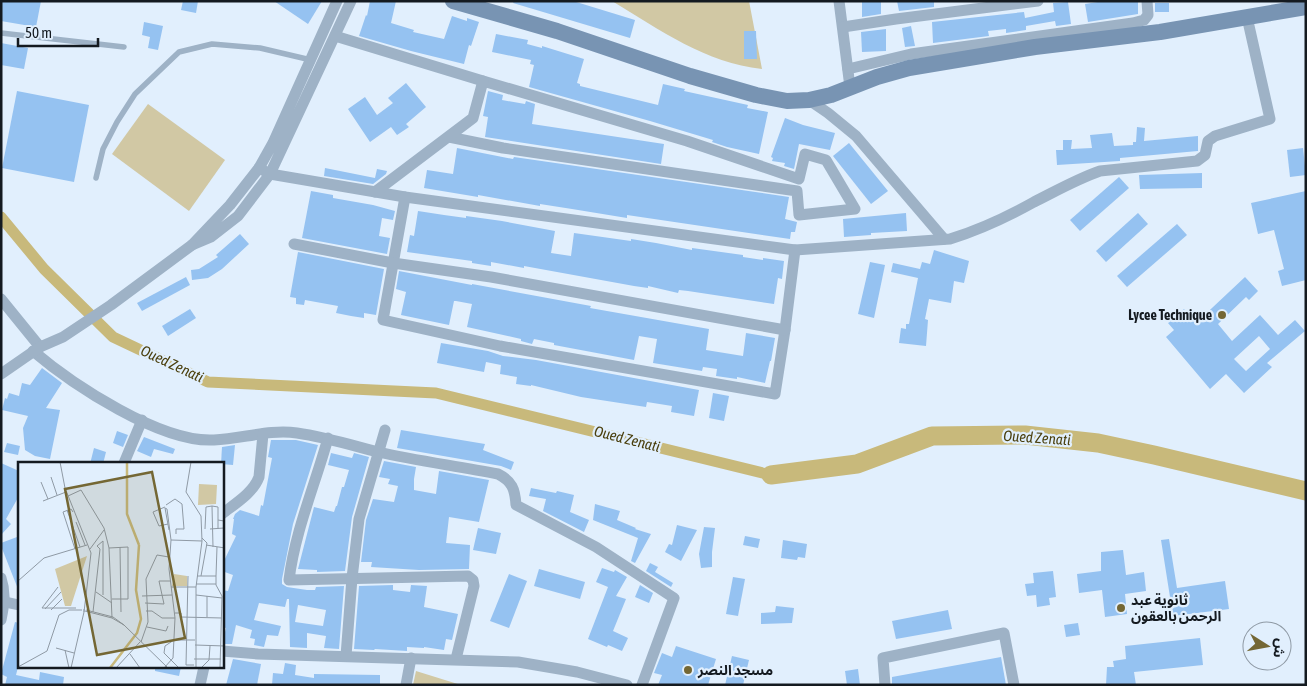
<svg xmlns="http://www.w3.org/2000/svg" width="1307" height="686" viewBox="0 0 1307 686" font-family="'Asap Condensed','Noto Sans Arabic',sans-serif">
	<style>
		.green { fill: #d1c8a4 }
		.lines { fill: none; stroke-linecap: round; stroke-linejoin: round }
		.canal { stroke: #c8b97b; stroke-width: 11 }
		.river { stroke: #c8b97b; stroke-width: 19 }
		.building { fill: #95c2f1; fill-rule: evenodd }
		.lane { stroke: #9eb2c6; stroke-width: 5.5 }
		.street { stroke: #9eb2c6; stroke-width: 11 }
		.secondary { stroke: #7894b3; stroke-width: 16 }
		.poi-dot { fill: #746734; stroke: #e1effd; stroke-width: 2 }
		.labels { text-anchor: middle; stroke-width: 4.5; stroke-linejoin: round; paint-order: stroke }
		.poi-label { font-size: 14px; font-weight: bold; fill: #141a20; stroke: #e1effd; text-anchor: start }
		.water-label { font-size: 15px; font-style: italic; fill: #4a3f0d; stroke: #e1effd }
		.inset-river { fill: none; stroke: #c8b97b; stroke-width: 2.5 }
		.inset-road { fill: none; stroke: #8f9aa5; stroke-width: 1 }
		.view { fill: #746734; fill-opacity: 0.15; stroke: #746734; stroke-width: 2.5 }
		.inset-edge { fill: none; stroke: #141a20; stroke-width: 2.5 }
	</style>
	<rect width="100%" height="100%" fill="#e1effd"/>
	<g class="green">
		<path d="M612,1H749L762,69C706,63 660,30 612,1Z"/>
		<path d="M148,104L225,160L189,211L112,154Z"/>
		<path d="M416,671L461,685H413Z"/>
	</g>
	<g class="lines">
		<path class="canal" d="M1,217L44,269L113,337L208,382L436,393L771,475"/>
		<path class="river" d="M771,475L857,464L932,436L1025,435L1098,443L1154,455L1306,491"/>
	</g>
	<g class="building">
		<path d="M1,1H41L36,27L1,21Z"/>
		<path d="M183,1H198L196,13L181,10Z"/>
		<path d="M274,1H322L308,24Z"/>
		<path d="M370,1H396L391,23L414,30L413,32L444,39L452,16L467,21V18L479,22L471,46L469,45L464,64L411,51L359,36L366,15L367,16Z"/>
		<path d="M514,1H573L635,20L630,38L513,3Z"/>
		<path d="M862,1H881V14L862,17Z"/>
		<path d="M897,1H934V7L899,11Z"/>
		<path d="M1104,1H1138V14L1088,22L1085,4Z"/>
		<path d="M1068,2L1071,24L1056,26L1055,21L1026,26V30L1006,33V29L988,31L989,36L933,43L932,22L1024,12L1025,18L1054,12L1053,3Z"/>
		<rect x="1155" y="3" width="14" height="9"/>
		<path d="M144,22L163,26L158,50L148,48L150,37L142,35Z"/>
		<path d="M911,26L915,46L905,47L902,28Z"/>
		<path d="M886,29V51L862,52L861,32Z"/>
		<path d="M744,31H756L757,59H744Z"/>
		<path d="M496,34L528,40L527,44L542,48V46L584,59L577,83L580,84V86L658,105L663,84L685,89L684,91L748,105L747,108L768,112L759,154L727,147L712,142L713,140L650,121L529,87L534,65L530,64L531,60L492,52Z"/>
		<path d="M1,43L28,48L24,69L1,65Z"/>
		<path d="M406,83L426,107L406,124L409,127L397,135L391,127L370,142L348,109L365,97L377,115L393,103L388,98Z"/>
		<path d="M17,91L89,105L74,182L2,168Z"/>
		<path d="M488,91L503,95L502,100L525,104L526,101L535,104L532,124L664,144L661,164L485,137L488,117L483,116Z"/>
		<path d="M785,118L803,125L835,133L830,150L799,144L794,169L784,166L785,163L772,161L773,158L771,157Z"/>
		<path d="M1137,127L1145,128L1144,141L1198,136V151L1120,158V161L1057,165L1056,150H1063V140H1072L1071,149L1092,148L1090,135L1112,133L1114,146L1133,145V142H1136Z"/>
		<path d="M849,143L888,191L871,204L833,156Z"/>
		<path d="M457,148L513,159L514,157L789,197L785,219L797,222L795,232H791L790,239L627,215V218L572,209L540,204V206L478,195V197L424,188L427,170L453,174Z"/>
		<path d="M1303,148L1306,175L1290,177L1287,150Z"/>
		<path d="M325,168L375,178L377,169L387,171L386,174L373,184L324,176Z"/>
		<path d="M1202,173V188L1140,189L1139,175Z"/>
		<path d="M1119,177L1129,188L1080,231L1070,220Z"/>
		<path d="M311,191L333,195V198L373,205L395,211L393,220L382,218L379,236L390,238L387,254L302,238Z"/>
		<path d="M1306,191V280L1282,286L1278,271L1284,269L1274,230L1258,234L1251,203Z"/>
		<path d="M418,211L444,215L466,218V216L502,221L555,231L551,253L571,256L574,233L631,241V239L656,243L692,250V248L743,255V257L763,260V258L784,261L782,279L778,278L774,304L688,291L679,290L678,293L648,286V288L634,286L524,266V268L491,262V266L472,263V261L407,252L410,235L414,236Z"/>
		<path d="M906,213L907,231L871,233V235L844,237L843,219Z"/>
		<path d="M1138,213L1148,224L1106,262L1096,251Z"/>
		<path d="M1177,224L1187,235L1127,287L1117,276Z"/>
		<path d="M240,234L249,244L222,269L208,278L192,280L191,270L199,269L218,257L216,255Z"/>
		<path d="M934,250L969,261L964,283L954,281L951,303L929,299L925,319L928,320L926,346L899,343L901,328L906,329V324H909L918,278L891,272L893,263L920,269L922,262L930,264Z"/>
		<path d="M298,252L384,269L376,315L364,313V318L351,316L336,313L338,306L305,300L304,305L296,304V298L290,297Z"/>
		<path d="M870,262L885,265L874,318L858,314Z"/>
		<path d="M399,271L472,285V284L591,306L590,308L709,329L706,350L743,356L746,333L775,338L771,361H770L765,383L737,377V379L716,376L717,369L703,367L702,371L653,363L657,339L639,336L634,360L554,345V343L534,339L532,344L521,341V339L467,327L472,304L456,301H454L449,325L401,315L406,292L396,289Z"/>
		<path d="M186,277L190,285L142,311L137,303Z"/>
		<path d="M1245,277L1258,291L1249,300L1246,297L1218,324L1232,341L1260,315L1278,335L1295,320L1305,331L1267,363L1272,367L1244,393L1226,374L1210,389L1166,337L1174,330L1168,323L1184,309L1196,323ZM1259,336L1270,349L1246,371L1234,359Z"/>
		<path d="M190,309L196,318L168,336L162,326Z"/>
		<path d="M441,343L488,351L503,356L536,360L699,390L694,416L671,412L672,406L647,402L646,407L581,397L531,385V386L516,384L517,377L500,374L501,365L486,362L484,372L437,363Z"/>
		<path d="M42,368L62,383L46,408L60,410L50,459L35,456L25,450L23,428L28,416L2,410L5,398L7,399L9,393L19,396L22,383L30,385Z"/>
		<path d="M713,393L729,396L724,421L709,418Z"/>
		<path d="M401,430L485,444L483,450L514,462L511,470L501,466L397,448Z"/>
		<path d="M117,431L128,435L123,447L113,443Z"/>
		<path d="M144,437L175,449L173,454L154,449L151,457L137,451Z"/>
		<path d="M271,440H296L318,445L293,524L282,579V584L287,587L307,590H315L316,587L344,586L339,649L324,648L326,636L307,633V648L290,647L289,599H287L285,607L259,603L254,620L281,626L278,636L267,635L264,647L254,645L255,639L250,638L252,630L236,625L232,644H222L226,628L222,627V590L228,591L233,575L222,571V565L236,536L232,534L234,519H233L235,514L240,510L259,516L261,505L263,506L272,458L268,457ZM298,605L326,610L323,626L295,622Z"/>
		<path d="M7,443L20,446L18,455L4,452Z"/>
		<path d="M235,445L233,465L221,464L222,447Z"/>
		<path d="M94,448L106,452L103,464H90Z"/>
		<path d="M331,453L352,458L354,453L369,457L352,517L345,571L317,572V570L298,569L314,507L334,512L336,506H337L342,487H344L349,470L328,465Z"/>
		<path d="M384,461L416,467L414,479V490L436,494L439,471L489,480L479,522L449,517L446,543L470,545L469,569L419,570L371,567L372,562H361L366,520L373,499L394,502L398,486L388,484L390,479L379,477Z"/>
		<path d="M1,463L19,471V496L6,519L11,524L1,535Z"/>
		<path d="M531,488L556,493L557,491L574,495L570,512L589,520L584,532L543,511L546,499L529,496Z"/>
		<path d="M595,504L620,511L617,520L636,528L635,529L651,534L635,563L631,561L638,538L593,520Z"/>
		<path d="M677,525L697,530L681,561L665,552L669,544L672,545Z"/>
		<path d="M704,527L715,528L712,552V567L701,568L699,554Z"/>
		<path d="M478,528L501,533L496,554L473,550Z"/>
		<path d="M745,536L760,539L758,548L743,545Z"/>
		<path d="M17,537L19,542L18,589L1,546V543Z"/>
		<path d="M1169,539L1177,588L1225,581L1229,609L1173,616L1161,540Z"/>
		<path d="M783,540L807,544L805,558L798,557L797,560L781,558Z"/>
		<path d="M1123,550L1126,575L1144,572L1146,591L1125,594L1127,614L1105,617L1102,590L1079,593L1077,574L1101,571V552Z"/>
		<path d="M650,563L658,567L655,572L673,583L671,587L646,571Z"/>
		<path d="M602,568L614,572L615,570L627,577L616,596L626,599L613,631L628,638L622,651L608,645L607,647L588,639L608,587L596,582Z"/>
		<path d="M539,569L585,582L580,599L534,586Z"/>
		<path d="M1053,571L1056,597L1049,598L1050,605L1037,607L1036,595L1027,596L1025,584L1034,583L1033,573Z"/>
		<path d="M509,574L527,581L509,628L490,621Z"/>
		<path d="M733,577L745,579L738,616L726,614Z"/>
		<path d="M393,585V590L410,592L411,585L427,586L424,607L458,614L452,640L446,639L444,650L424,647V648L407,647V651L375,649L374,650L354,649L359,586Z"/>
		<path d="M640,585L653,593L649,603L635,597Z"/>
		<path d="M776,606L794,608L792,623L761,624V613L775,612Z"/>
		<path d="M948,610L952,629L896,639L892,621Z"/>
		<path d="M15,622L19,623V663L16,675L39,680L40,672L64,677L63,685H5L7,677L1,674Z"/>
		<path d="M1078,623L1080,635L1066,637L1064,625Z"/>
		<path d="M1200,638L1203,665L1134,672L1136,685H1106L1107,667H1114L1113,661L1126,659L1125,646Z"/>
		<path d="M676,646L716,659L708,685H658L662,675L654,673L662,653L672,657Z"/>
		<path d="M732,656L749,660L743,685H725Z"/>
		<path d="M1001,657L1006,685H892V677Z"/>
		<path d="M233,659L261,664L257,685H226Z"/>
		<path d="M285,663L296,665L295,675L314,678V674L380,675V685H272L273,673L283,674Z"/>
		<path d="M155,667H181L179,676L155,671Z"/>
		<path d="M858,669L860,685H847L845,671Z"/>
	</g>
	<g class="lines">
		<g class="lane">
			<path d="M1,33L124,47"/>
			<path d="M96,178L103,149L117,122L135,94L179,52L212,44L260,48L311,60"/>
		</g>
		<g class="street">
			<path d="M337,1L273,143L259,168L230,205L192,245L211,237L238,216L270,174L351,1"/>
			<path d="M839,1L850,87"/>
			<path d="M843,27L896,19L1038,1"/>
			<path d="M335,36L483,81L687,141L799,179L805,154L826,160L855,209L799,215L797,191L503,148L449,137"/>
			<path d="M848,69L911,54L1133,23L1144,20L1148,15L1147,1"/>
			<path d="M809,100L828,113L856,136L944,239"/>
			<path d="M259,168L270,174L405,197L795,250L950,239C979,230 1007,217 1034,202C1056,191 1077,179 1100,171L1197,161L1205,155L1208,141L1215,136L1270,119L1247,17"/>
			<path d="M375,192L473,118L483,81"/>
			<path d="M405,197L383,320L500,346L775,394L785,330L795,250"/>
			<path d="M294,244L393,263L491,277L785,330"/>
			<path d="M1,299L40,347"/>
			<path d="M33,351C73,385 161,443 214,440C242,439 269,429 297,433C325,437 351,445 378,452C418,461 458,466 498,474C512,481 515,489 516,505L596,547L674,598L642,685"/>
			<path d="M1,374L40,347L63,337L111,305L192,245"/>
			<path d="M328,438C315,485 295,531 289,580L468,576L473,580L474,586L456,659"/>
			<path d="M124,463L142,420"/>
			<path d="M222,514C236,503 253,493 259,477L263,434"/>
			<path d="M1,578C6,593 4,605 1,620"/>
			<path d="M1,601L19,605"/>
			<path d="M222,651L258,654L518,662L577,672L627,685"/>
			<path d="M346,656L352,578L359,519L385,430"/>
			<path d="M200,685L204,667"/>
			<path d="M406,685L411,658"/>
			<path d="M885,685L883,658L1004,633L1014,685"/>
		</g>
		<path class="secondary" d="M453,1L557,31L690,76L756,95L787,101L809,100L831,95L877,77L909,68L1035,47L1160,32L1306,7"/>
	</g>
	<g class="poi-dot">
		<circle cx="1222" cy="315" r="5"/>
		<circle cx="1121" cy="608" r="5"/>
		<circle cx="688" cy="670" r="5"/>
	</g>
	<g class="labels">
		<g class="poi-label">
			<text x="1212" y="320" text-anchor="end">Lycee Technique</text>
			<text x="1131" y="605">ثانوية عبد<tspan x="1131" dy="16">الرحمن بالعقون</tspan></text>
			<text x="698" y="675">مسجد النصر</text>
		</g>
		<g class="water-label">
			<text transform="translate(172 364) rotate(25)" y="5">Oued Zenati</text>
			<text transform="translate(1037 438) rotate(4)" y="5">Oued Zenati</text>
			<text transform="translate(627 439) rotate(14)" y="5">Oued Zenati</text>
		</g>
	</g>
	<g transform="translate(18 462)">
		<rect width="206" height="206" fill="#e1effd"/>
		<path d="M181,22L199,23L198,42L180,43ZM69,94L53,144H47L37,107ZM156,112L169,114V124H154Z" fill="#d1c8a4"/>
		<path class="inset-river" d="M109,0V52L121,83M92,206L119,171L123,157L118,128L121,83"/>
		<path class="inset-road" d="M42,0L47,26L73,91L66,150V147M173,0L168,30L183,54L184,79M33,15L39,33M23,20L30,37M50,34L63,28L86,66L91,86L94,156M25,39L48,30M148,43L157,37L164,42L166,67H158V72M194,44L195,85M147,45L135,50L141,64L150,62M49,48L62,85M55,50L53,47L45,50L57,87M58,60L67,83M187,67L188,45L194,44L200,45V67M192,67L206,66V59L200,58M153,78L184,79L178,125V206M188,83L207,86M102,85L103,150M91,86L110,85V137H94M72,87L86,68M170,114L168,203H176M179,114H198V123L204,134L202,206M183,114L189,81L184,76M198,114L199,85M0,119L26,96L69,83M178,122H198M40,125L24,146H58M153,125H178M78,130L94,141M178,133L204,136M124,134L154,133M127,141L146,142L141,119H152M27,147L43,130M33,148L44,137M67,149L94,156L106,163L95,155L68,148M128,149H134L144,156H157M75,150L82,87L79,84L85,79V133M157,151H163V155L204,156M189,155V134M106,163L150,206M129,165L148,169L150,164M123,180L130,160L128,117L139,93L151,95M177,183L207,184M38,186L56,191M47,188L51,206M112,192L122,206M176,197H203M0,205L29,189L41,153L51,148H64M53,206L66,150M98,206L122,180M146,206L155,196L157,156L151,107L153,78L149,47L147,46L151,68M161,206L146,191L147,184L156,178H177M183,206L191,198L192,184"/>
		<path class="view" d="M134,10L167,176L79,193L47,27Z"/>
		<rect width="206" height="206" class="inset-edge"/>
	</g>
	<rect width="1307" height="686" fill="none" stroke="#141a20" stroke-width="5"/>
	<g transform="translate(1267 646) rotate(101)"><circle r="24" fill="#e1effd" stroke="#8f9aa5"/>
	<path d="M0-4L9 19L0 12L-9 19Z" fill="#746734"/>
	<text y="-8" font-size="14" font-weight="bold" text-anchor="middle" fill="#141a20">ش</text>
	</g>
	<path d="M18 38v8h80v-8" fill="none" stroke="#141a20" stroke-width="2.5"/>
	<text x="25" y="38" font-size="15" fill="#141a20" stroke="#e1effd" stroke-width="4" paint-order="stroke">50 m</text>
</svg>
